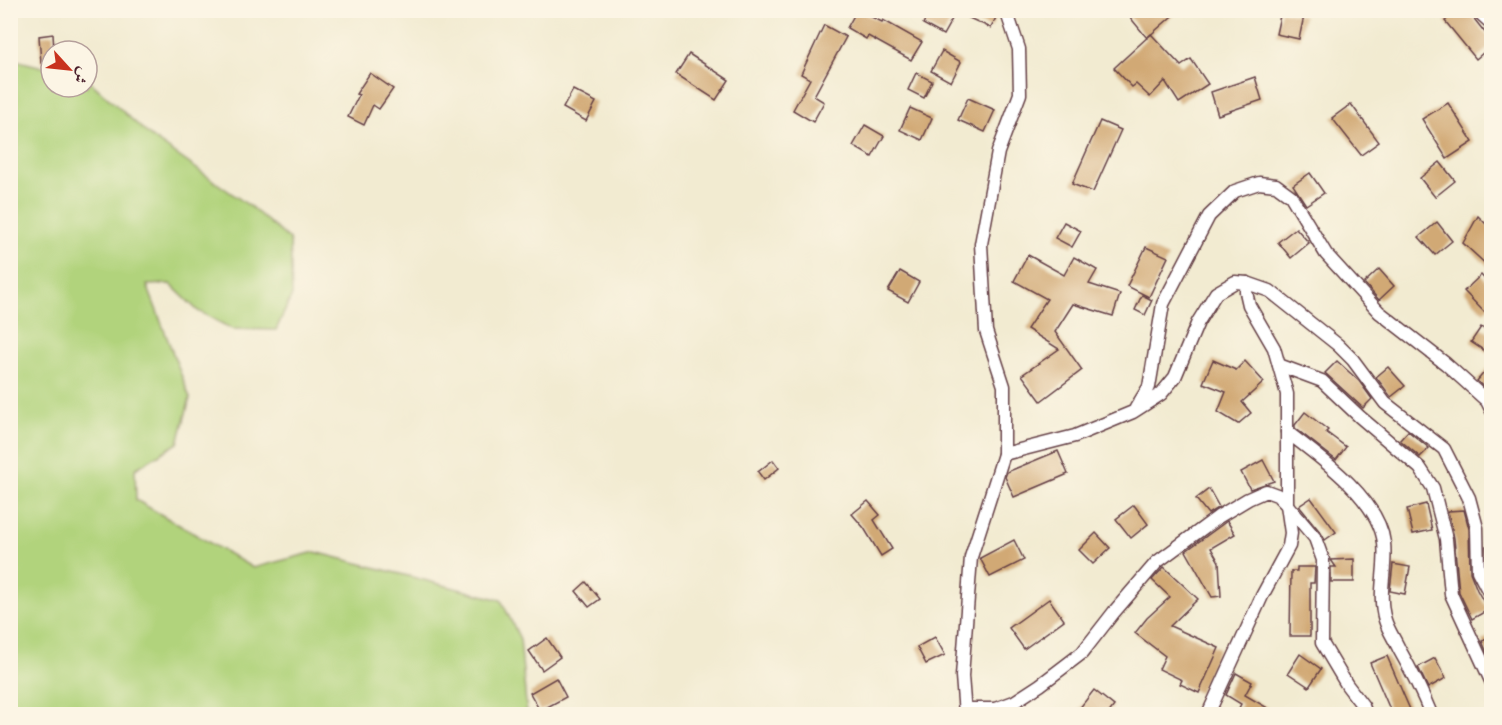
<svg xmlns="http://www.w3.org/2000/svg" width="1502" height="725" viewBox="0 0 1502 725" font-family="'Libre Caslon Text',Amiri,serif">
	<style>
		.green { fill: #b1d37b; stroke: #7e7953; stroke-width: 1.5 }
		.building { fill: #d1a974 }
		.lines { fill: none; stroke-linecap: round; stroke-linejoin: round }
		.minor-casing { stroke: #633e44; stroke-width: 15 }
		.minor { stroke: #fff; stroke-width: 12 }
	</style>
	<rect width="100%" height="100%" fill="#fcf5e5"/>
	<filter id="ink" filterUnits="userSpaceOnUse"><feTurbulence type="fractalNoise" baseFrequency=".0167" numOctaves="2"/><feDisplacementMap in="SourceGraphic" scale="12" xChannelSelector="R" yChannelSelector="G"/><feConvolveMatrix kernelMatrix="1 2 1 2 8 2 1 2 1" color-interpolation-filters="sRGB"/></filter>
	<filter id="wash" filterUnits="userSpaceOnUse"><feTurbulence type="fractalNoise" baseFrequency=".008" numOctaves="4" result="noise"/><feDisplacementMap in="SourceGraphic" scale="24" xChannelSelector="R" yChannelSelector="G"/><feGaussianBlur stdDeviation="1.35" result="paint"/><feColorMatrix in="noise" values="0 0 0 0 0 0 0 0 0 0 0 0 0 0 0 0 0 1.4 0 .05"/><feComposite in="paint" operator="in"/></filter>
	<g filter="url(#wash)">
		<rect width="100%" height="100%" fill="#f2ebd1"/>
		<path class="green" d="M11,59L51,69V87H87V79L150,136L251,207L290,240L292,295L276,330L232,329L198,311L170,284L147,285L190,398L178,443L135,469L136,500L253,568L315,552L501,600L520,639L527,714H11Z"/>
		<g id="blocks">
			<g class="building">
				<path d="M857,10L882,22L883,20L922,42L911,60L868,36L866,39L847,28Z"/>
				<path d="M930,10H998V13L991,28L956,12L943,35L923,24Z"/>
				<path d="M1124,10H1179L1147,38Z"/>
				<path d="M1457,10H1467L1491,40V46L1476,59L1445,21Z"/>
				<path d="M1281,11L1304,16L1299,39L1276,34Z"/>
				<path d="M824,25L846,37L814,96L824,102L813,122L793,110L810,79L801,74Z"/>
				<path d="M53,34L54,51H51V62L41,63L39,36Z"/>
				<path d="M1151,34L1181,66L1191,59L1208,84L1179,103L1165,81L1150,97L1136,84L1132,87L1114,68Z"/>
				<path d="M942,51L961,62L951,82L931,71Z"/>
				<path d="M689,54L729,80L716,100L676,74Z"/>
				<path d="M370,73L393,89L379,109L373,105L364,125L348,117L359,95L356,94Z"/>
				<path d="M916,73L932,81L924,98L908,90Z"/>
				<path d="M1255,77L1262,100L1218,115L1211,92Z"/>
				<path d="M573,90L596,102L586,121L563,108Z"/>
				<path d="M968,98L995,110L985,132L958,120Z"/>
				<path d="M1448,103L1473,142L1447,159L1422,119Z"/>
				<path d="M1351,104L1379,142L1361,155L1332,118Z"/>
				<path d="M910,108L932,118L922,140L900,130Z"/>
				<path d="M1100,121L1121,130L1093,192L1072,184Z"/>
				<path d="M865,125L884,136L872,157L853,146Z"/>
				<path d="M1440,162L1455,181L1435,197L1420,178Z"/>
				<path d="M1310,173L1324,193L1306,205L1293,185Z"/>
				<path d="M1478,216L1491,229V269L1463,243Z"/>
				<path d="M1064,222L1081,231L1072,247L1055,238Z"/>
				<path d="M1437,222L1452,241L1435,255L1419,237Z"/>
				<path d="M1296,228L1309,243L1291,258L1278,242Z"/>
				<path d="M1146,247L1168,257L1149,297L1127,286Z"/>
				<path d="M1028,255L1064,275L1074,257L1097,270L1089,284L1120,294L1113,316L1073,304L1055,332L1082,370L1041,401L1022,375L1059,349L1027,329L1047,299L1014,281Z"/>
				<path d="M1379,269L1394,286L1379,300L1364,283Z"/>
				<path d="M900,271L919,282L908,302L888,291Z"/>
				<path d="M1481,275L1491,286V305L1484,312L1464,291Z"/>
				<path d="M1142,295L1152,300L1145,315L1135,310Z"/>
				<path d="M1481,327L1491,334V355L1471,342Z"/>
				<path d="M1213,360L1236,370L1245,361L1264,382L1242,402L1251,413L1238,424L1218,412L1226,392L1203,383Z"/>
				<path d="M1337,361L1359,381L1372,399L1363,408L1325,373Z"/>
				<path d="M1491,364V394L1477,381Z"/>
				<path d="M1388,367L1405,386L1391,397L1376,377Z"/>
				<path d="M1305,412L1328,430L1326,432L1346,447L1336,460L1295,428V425Z"/>
				<path d="M1408,431L1429,448L1420,457L1400,440Z"/>
				<path d="M1058,451L1068,474L1014,497L1005,477L1007,472Z"/>
				<path d="M773,460L779,468L764,480L758,472Z"/>
				<path d="M1263,460L1274,481L1250,489L1241,472Z"/>
				<path d="M1209,489L1219,507L1208,514L1196,499Z"/>
				<path d="M1311,498L1336,532L1325,540L1321,533L1299,506Z"/>
				<path d="M868,501L880,515L874,520L892,549L881,556L864,528L852,514Z"/>
				<path d="M1426,504L1432,530L1413,534L1407,509Z"/>
				<path d="M1134,505L1148,524L1131,538L1116,519Z"/>
				<path d="M1464,510L1469,529L1470,572L1477,590L1488,610L1472,619L1459,592L1454,538L1448,511Z"/>
				<path d="M1227,521L1235,534L1211,548L1219,562L1221,596L1212,597L1186,551Z"/>
				<path d="M1096,533L1110,548L1093,564L1079,550Z"/>
				<path d="M1014,540L1024,560L990,577L980,558Z"/>
				<path d="M1491,544V569L1487,570L1486,546Z"/>
				<path d="M1354,559V582H1331V567H1336L1331,560Z"/>
				<path d="M1393,564L1410,567L1405,594L1390,591Z"/>
				<path d="M1164,567L1198,599L1170,626L1219,648L1199,693L1180,684L1182,680L1159,669L1165,656L1135,633L1147,618L1170,597L1152,580Z"/>
				<path d="M1297,567H1315L1314,583H1310V636H1290L1291,571H1297Z"/>
				<path d="M586,582L600,599L589,607L576,591Z"/>
				<path d="M1049,599L1064,620L1024,649L1009,628Z"/>
				<path d="M1491,636V662L1482,641Z"/>
				<path d="M935,637L945,655L926,664L917,647Z"/>
				<path d="M547,638L560,657L542,670L529,651Z"/>
				<path d="M1300,654L1321,669L1309,687L1288,673Z"/>
				<path d="M1387,656L1405,698L1412,714H1392L1370,663Z"/>
				<path d="M1435,658L1446,678L1428,688L1418,667Z"/>
				<path d="M1236,673L1252,682L1245,695L1278,714H1251L1239,708L1241,704L1226,695Z"/>
				<path d="M556,678L566,697L540,711L530,693Z"/>
				<path d="M1094,690L1114,706L1108,714H1075Z"/>
			</g>
		</g>
	</g>
	<g filter="url(#ink)">
		<use href="#blocks" fill-opacity="0" stroke="#633e44" stroke-width="1.5"/>
		<g class="lines">
			<g class="minor-casing">
				<g id="minor">
					<path d="M1477,10L1492,24"/>
					<path d="M1279,365L1322,381L1360,417L1420,468L1433,488L1446,539L1451,594L1492,683"/>
					<path d="M1136,408L1149,387L1163,304L1209,216L1235,191L1259,183L1276,185L1291,196L1326,254L1379,312L1446,364L1487,401L1492,411"/>
					<path d="M1287,432C1320,457 1379,499 1384,543C1387,569 1377,594 1385,620C1388,630 1395,640 1399,649C1411,670 1422,692 1431,714"/>
					<path d="M1004,454L1075,436L1133,412L1161,394L1175,377L1198,322L1216,293L1235,282L1247,283L1270,291L1338,345L1353,360L1385,403L1444,449L1469,498L1477,528L1478,571L1492,598"/>
					<path d="M966,709H995L1014,702L1040,685L1082,653L1114,612L1157,562L1218,517L1248,499L1266,491L1277,495L1287,505L1315,538L1323,560L1322,643L1347,685L1363,706L1366,714"/>
					<path d="M965,714L962,676L971,557L1004,454V386L986,331L981,244L998,152L1020,94L1019,49L1006,10"/>
					<path d="M1208,714L1262,596L1289,546L1291,533L1287,505V394L1274,348L1249,305L1246,292L1247,283"/>
				</g>
			</g>
			<use href="#minor" class="minor"/>
		</g>
	</g>
	<rect width="1502" height="725" fill="none" stroke="#fcf5e5" stroke-width="36"/>
	<g transform="translate(69 69) rotate(117)"><circle r="28" fill="#fcf5e5" stroke="#b59f9b" stroke-width="1.5"/>
	<path d="M0-4.5L10 22L0 15L-10 22Z" fill="#c8321e"/>
	<text y="-9" font-size="16" font-weight="bold" text-anchor="middle" fill="#4a1f2b">ش</text>
	</g>
</svg>
